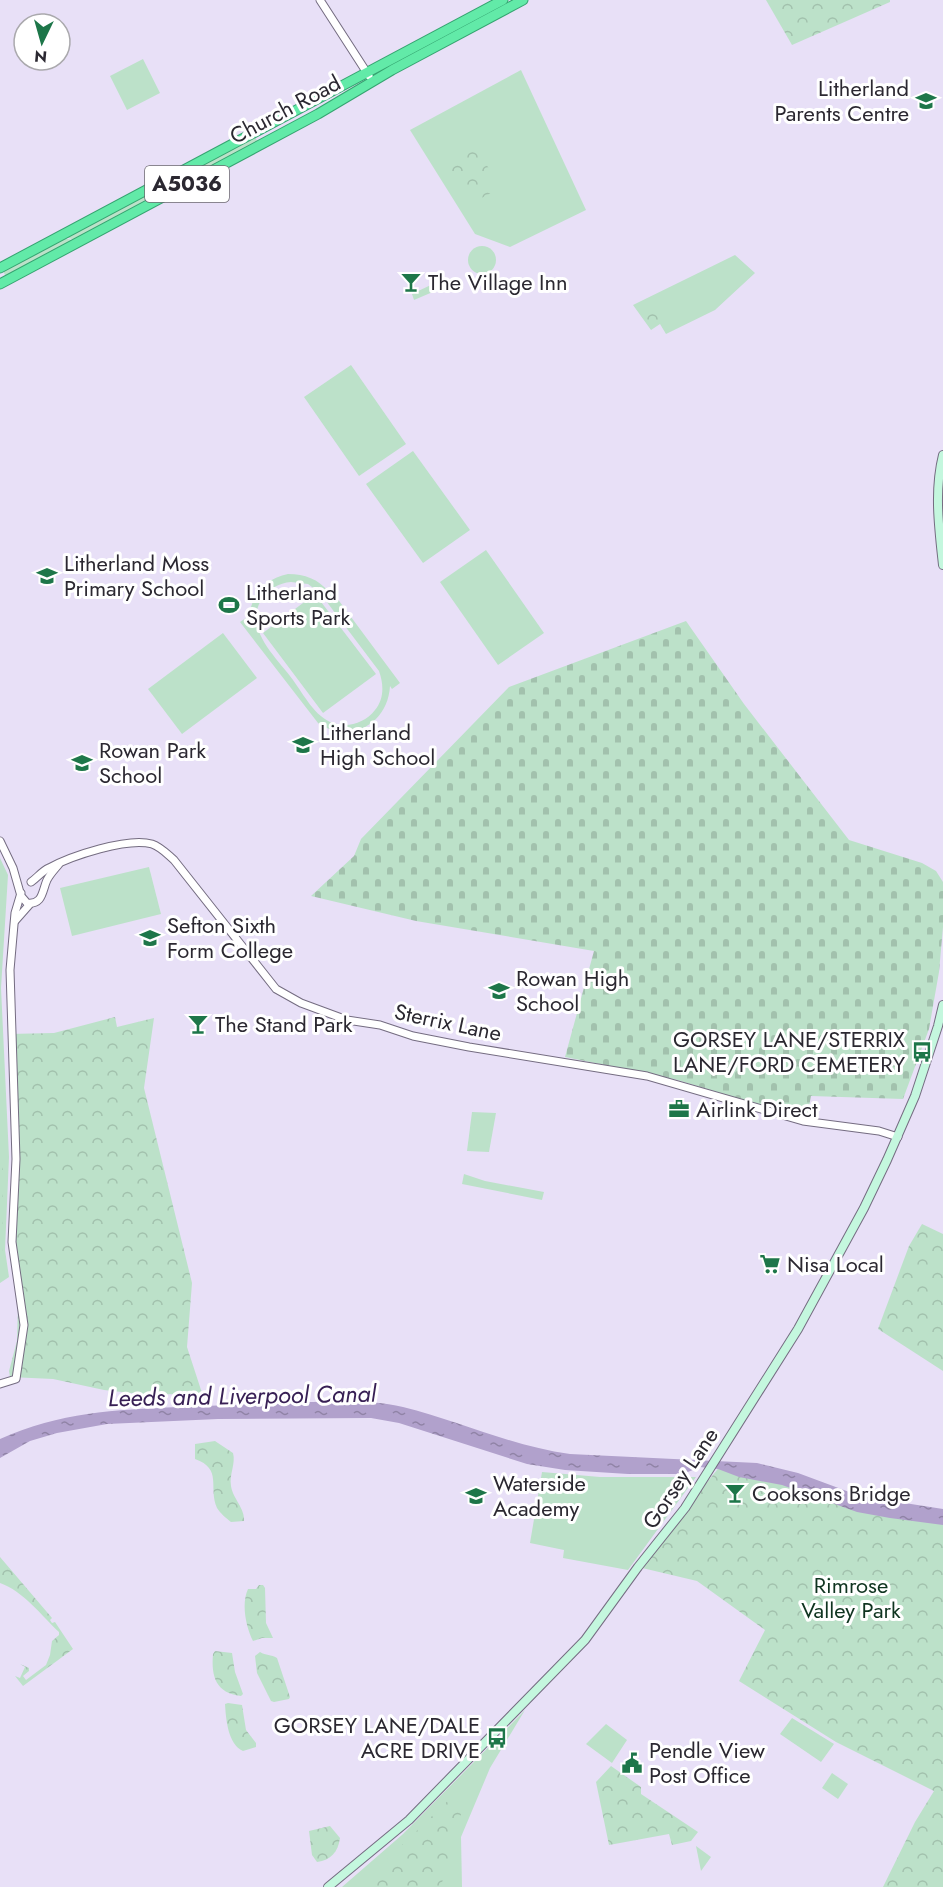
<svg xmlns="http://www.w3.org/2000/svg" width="943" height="1887" viewBox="0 0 943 1887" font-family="Jost,sans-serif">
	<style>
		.grass { fill: #bce1c9; fill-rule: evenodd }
		.forest { fill: url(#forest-crowns) }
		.cemetery { fill: url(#cemetery-stones) }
		.water { fill: url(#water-ripples) }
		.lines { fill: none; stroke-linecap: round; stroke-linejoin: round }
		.tertiary-casing { stroke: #746c81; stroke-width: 9 }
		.secondary-casing { stroke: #746c81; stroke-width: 10 }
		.trunk-casing { stroke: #35a370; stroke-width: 11 }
		.tertiary { stroke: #fff; stroke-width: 7 }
		.secondary { stroke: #c4f7de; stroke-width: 8 }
		.trunk { stroke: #62eaa8; stroke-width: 9 }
		.labels { text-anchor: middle; stroke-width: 6; stroke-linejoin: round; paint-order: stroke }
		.shield { fill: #fff; stroke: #6b686f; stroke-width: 1.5 }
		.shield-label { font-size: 21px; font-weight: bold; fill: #2b2831 }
		.poi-label { font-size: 22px; fill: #2b2831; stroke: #fff; text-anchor: start }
		.street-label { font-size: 22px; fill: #2b2831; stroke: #fff }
		.park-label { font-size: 22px; fill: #0f3420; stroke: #fff }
		.water-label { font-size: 24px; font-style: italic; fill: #382055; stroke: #fff }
	</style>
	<defs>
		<pattern id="forest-crowns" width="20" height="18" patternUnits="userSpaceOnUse" patternTransform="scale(1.5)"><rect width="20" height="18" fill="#bce1c9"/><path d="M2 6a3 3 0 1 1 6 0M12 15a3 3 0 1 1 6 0" fill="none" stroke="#a2c1ad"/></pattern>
		<pattern id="cemetery-stones" width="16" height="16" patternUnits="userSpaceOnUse" patternTransform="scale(1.5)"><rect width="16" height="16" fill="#bce1c9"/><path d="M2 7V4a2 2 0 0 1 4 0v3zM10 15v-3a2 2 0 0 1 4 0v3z" fill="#a2c1ad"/></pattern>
		<pattern id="water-ripples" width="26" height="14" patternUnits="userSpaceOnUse" patternTransform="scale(1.5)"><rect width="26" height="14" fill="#b1a1cc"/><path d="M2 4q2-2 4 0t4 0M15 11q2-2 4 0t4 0" fill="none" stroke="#9083a6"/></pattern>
	</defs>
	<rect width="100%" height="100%" fill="#e8e0f7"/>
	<g class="grass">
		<path d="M143,59L160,93L127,110L110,76Z"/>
		<path d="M521,70L586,210L510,247L475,234L410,130Z"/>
		<path d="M254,136L258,142L75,240L65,237Z"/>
		<path d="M63,238L73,240L6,277L3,271Z"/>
		<circle cx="482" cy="260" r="14"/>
		<path d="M735,255L755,273L715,310L666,334L660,324L651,330L633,305Z"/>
		<path d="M435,283L437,287L435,291L414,300L412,294Z"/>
		<path d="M351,365L406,444L359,476L304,397Z"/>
		<path d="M413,451L470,530L423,563L366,484Z"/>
		<path d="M486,550L544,633L498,665L440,582Z"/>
		<path d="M288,574C305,574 318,579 329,592L331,590L400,683L392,689L390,686C388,724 350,745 318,723L240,622L246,618L249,620C250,596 264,579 288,574ZM291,582L308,584L320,593L379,671C384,685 384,699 375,710C365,723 348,728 333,723C315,717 304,695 293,680C277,658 244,630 261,600C268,589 279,583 291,582Z"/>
		<path d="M315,594L376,674L323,713L263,633Z"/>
		<path d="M223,633L257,678L182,734L148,689Z"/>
		<path d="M0,858L8,875L1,988L9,1157L5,1250L9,1277L0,1283Z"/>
		<path d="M149,867L161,914L72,936L60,888Z"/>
		<path d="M472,1112L496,1113L489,1152L467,1151Z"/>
		<path d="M464,1174L485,1181L544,1192L542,1200L462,1184Z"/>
		<path d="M542,1472L600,1477H696L628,1570L563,1558L564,1550L530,1543Z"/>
		<path d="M525,1710L490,1768L461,1837L462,1887H342L403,1834Z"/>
		<path d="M792,1718L834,1744L821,1762L780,1734Z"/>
		<path d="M606,1724L627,1740L612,1763L586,1744Z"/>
		<path d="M832,1773L848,1784L838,1799L822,1788Z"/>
		<path d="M696,1846L711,1857L701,1871Z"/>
	</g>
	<g class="forest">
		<path d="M766,0H890V2L792,45Z"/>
		<path d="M462,151L479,152L495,179L491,193L474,202L445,161Z"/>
		<path d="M656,309L663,320L652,327L645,316Z"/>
		<path d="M115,1017L117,1027L154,1018L144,1088L192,1283L187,1347L202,1393L148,1395L104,1390L53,1379L10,1377L9,1371L17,1341L18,1306L11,1248L13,1157L8,1034L54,1033Z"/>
		<path d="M0,1143L3,1144L2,1271L0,1273Z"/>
		<path d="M922,1224L943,1234V1371L878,1329L909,1246Z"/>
		<path d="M215,1441L233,1453C236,1464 229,1474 231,1486C233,1499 245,1508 244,1521L231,1522C226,1518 220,1513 217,1508C208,1487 223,1469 195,1459V1444Z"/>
		<path d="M721,1465L943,1518V1887H883L915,1822L934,1791L836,1742L739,1681L765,1630L697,1581L638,1567Z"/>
		<path d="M0,1557L52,1618L50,1620L52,1623L55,1622L73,1649L23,1686L15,1676L20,1678L25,1667L20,1664L29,1668V1671L23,1676L26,1680L46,1665L50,1655L52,1641L59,1635V1632C42,1616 23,1591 0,1583Z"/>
		<path d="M259,1585H263L265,1588L266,1623L273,1638H262L253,1641C246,1627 241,1604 248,1589H256Z"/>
		<path d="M215,1651L232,1653L235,1672L243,1694L241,1696C216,1693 211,1677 213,1654Z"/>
		<path d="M260,1652C266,1656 271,1654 277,1658L290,1697L289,1699L274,1702L271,1701L257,1673L255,1656Z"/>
		<path d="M228,1703L242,1705L246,1730L256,1743V1747L243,1751C228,1744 226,1720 225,1704Z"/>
		<path d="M611,1766L641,1787V1794L698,1832L691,1841L672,1845L669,1834L609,1845L596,1782Z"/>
		<path d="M458,1791L466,1792L468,1797L455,1829L441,1887H372L375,1871Z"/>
		<path d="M330,1826L340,1838C338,1852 331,1860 317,1862L312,1855L309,1831Z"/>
	</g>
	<path class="cemetery" d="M686,621L744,704L849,840L922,863L936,871L943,882V927L939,972L929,1029L903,1099L811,1096L807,1117L773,1109L674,1079L565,1057L594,951L416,921L311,896L354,856L361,839L509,687Z"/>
	<path class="water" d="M302,1402C335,1402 370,1399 403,1407C459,1421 512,1446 570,1454L757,1463L798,1473L860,1496L943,1509V1525L890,1518L857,1512L782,1485L739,1477L718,1469L700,1467L683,1474H628L565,1470L527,1464L399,1423L371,1418L218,1419L107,1424L57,1433L30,1441L0,1458V1439C61,1412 113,1410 179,1407C220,1405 261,1404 302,1402Z"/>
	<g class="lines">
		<g class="tertiary-casing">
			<g id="tertiary">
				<path d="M320,0L369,76"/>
				<path d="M0,841L13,868L21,896L27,903C43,905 42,891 47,880C50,874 55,869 59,864"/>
				<path d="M31,882C37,878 42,871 49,868C71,856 128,837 152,844C161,847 167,854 174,860L276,989L301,1003L347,1020L380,1025L413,1036L469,1047L647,1076L803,1121L879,1131L898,1137"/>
				<path d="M15,921L30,904"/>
				<path d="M0,1384L16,1379L24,1325L12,1242L16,1159L10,970L15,913L21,893"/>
			</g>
		</g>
		<g class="secondary-casing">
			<g id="secondary">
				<path d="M943,455C934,491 939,528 943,565"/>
				<path d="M328,1887L409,1820L585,1640L638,1567L685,1508L798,1329L864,1208L887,1160L915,1096L938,1026L943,1005"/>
			</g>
		</g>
		<g class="trunk-casing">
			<g id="trunk">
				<path d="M0,268L503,0"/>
				<path d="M0,284L318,114L392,70L523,0"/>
			</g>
		</g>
		<use href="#tertiary" class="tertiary"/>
		<use href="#secondary" class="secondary"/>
		<use href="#trunk" class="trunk"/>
	</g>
	<defs>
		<g id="school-bare" transform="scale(1.62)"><path d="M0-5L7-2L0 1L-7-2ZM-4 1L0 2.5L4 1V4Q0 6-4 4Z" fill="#1d7649" stroke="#fff" stroke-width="2.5" paint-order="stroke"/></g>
		<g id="bar-bare" transform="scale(1.62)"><path d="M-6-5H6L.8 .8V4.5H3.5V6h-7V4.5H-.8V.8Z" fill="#1d7649" stroke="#fff" stroke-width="2.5" paint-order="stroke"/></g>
		<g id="stadium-bare" transform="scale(1.62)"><path d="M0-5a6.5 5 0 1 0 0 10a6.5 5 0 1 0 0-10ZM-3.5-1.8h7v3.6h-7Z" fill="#1d7649" stroke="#fff" stroke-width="2.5" paint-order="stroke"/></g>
		<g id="bus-bare" transform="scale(1.62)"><path d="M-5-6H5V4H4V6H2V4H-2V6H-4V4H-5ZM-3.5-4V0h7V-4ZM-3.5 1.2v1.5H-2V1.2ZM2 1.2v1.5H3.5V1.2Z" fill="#1d7649" stroke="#fff" stroke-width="2.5" paint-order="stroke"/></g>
		<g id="office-bare" transform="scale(1.62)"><path d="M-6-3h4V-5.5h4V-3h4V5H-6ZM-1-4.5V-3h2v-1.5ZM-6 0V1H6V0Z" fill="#1d7649" stroke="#fff" stroke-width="2.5" paint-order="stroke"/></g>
		<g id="supermarket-bare" transform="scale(1.62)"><path d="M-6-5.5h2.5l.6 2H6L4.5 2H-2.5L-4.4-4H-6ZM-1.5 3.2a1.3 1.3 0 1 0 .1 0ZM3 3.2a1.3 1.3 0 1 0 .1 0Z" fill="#1d7649" stroke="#fff" stroke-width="2.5" paint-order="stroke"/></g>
		<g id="civic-bare" transform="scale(1.62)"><path d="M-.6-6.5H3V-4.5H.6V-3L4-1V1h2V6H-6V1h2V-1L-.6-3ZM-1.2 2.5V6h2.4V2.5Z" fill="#1d7649" stroke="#fff" stroke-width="2.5" paint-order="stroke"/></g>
	</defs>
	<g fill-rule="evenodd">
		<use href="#school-bare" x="926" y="101"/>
		<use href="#bar-bare" x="411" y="282"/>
		<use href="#school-bare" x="47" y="576"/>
		<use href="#stadium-bare" x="229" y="605"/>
		<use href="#school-bare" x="303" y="745"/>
		<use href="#school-bare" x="82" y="763"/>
		<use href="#school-bare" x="150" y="938"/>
		<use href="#school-bare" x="499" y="991"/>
		<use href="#bar-bare" x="198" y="1024"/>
		<use href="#bus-bare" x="922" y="1052"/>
		<use href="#office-bare" x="679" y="1109"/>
		<use href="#supermarket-bare" x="770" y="1264"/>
		<use href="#bar-bare" x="735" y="1493"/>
		<use href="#school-bare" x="476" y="1496"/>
		<use href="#bus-bare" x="497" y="1738"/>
		<use href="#civic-bare" x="632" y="1763"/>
	</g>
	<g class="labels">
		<rect class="shield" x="145" y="166" width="84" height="36" rx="4.5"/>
		<g class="shield-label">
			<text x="187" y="191">A5036</text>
		</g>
		<g class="poi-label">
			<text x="909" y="96" text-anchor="end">Litherland<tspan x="909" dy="25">Parents Centre</tspan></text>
			<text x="428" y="290">The Village Inn</text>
			<text x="64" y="571">Litherland Moss<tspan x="64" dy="25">Primary School</tspan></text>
			<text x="246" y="600">Litherland<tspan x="246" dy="25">Sports Park</tspan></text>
			<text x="320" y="740">Litherland<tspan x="320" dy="25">High School</tspan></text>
			<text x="99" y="758">Rowan Park<tspan x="99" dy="25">School</tspan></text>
			<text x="167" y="933">Sefton Sixth<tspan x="167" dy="25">Form College</tspan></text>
			<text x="516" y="986">Rowan High<tspan x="516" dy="25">School</tspan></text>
			<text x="215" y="1032">The Stand Park</text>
			<text x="905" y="1047" text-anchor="end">GORSEY LANE/STERRIX<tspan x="905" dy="25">LANE/FORD CEMETERY</tspan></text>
			<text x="696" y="1117">Airlink Direct</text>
			<text x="787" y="1272">Nisa Local</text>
			<text x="493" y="1491">Waterside<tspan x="493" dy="25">Academy</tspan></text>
			<text x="752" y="1501">Cooksons Bridge</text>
			<text x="480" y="1733" text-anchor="end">GORSEY LANE/DALE<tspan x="480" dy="25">ACRE DRIVE</tspan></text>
			<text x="649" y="1758">Pendle View<tspan x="649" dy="25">Post Office</tspan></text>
		</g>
		<g class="street-label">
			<text transform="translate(285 109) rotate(-28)" y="8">Church Road</text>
			<text transform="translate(448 1022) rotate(12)" y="8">Sterrix Lane</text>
			<text transform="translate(680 1478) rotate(-56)" y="8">Gorsey Lane</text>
		</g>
		<g class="park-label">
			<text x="851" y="1593">Rimrose<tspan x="851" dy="25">Valley Park</tspan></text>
		</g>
		<g class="water-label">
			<text transform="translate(242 1396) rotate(-1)" y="8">Leeds and Liverpool Canal</text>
		</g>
	</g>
	<g transform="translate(42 42) rotate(185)"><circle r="28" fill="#ffffff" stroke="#aaa9ad" stroke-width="1.5"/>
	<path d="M0-4.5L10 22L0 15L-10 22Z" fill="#1d7649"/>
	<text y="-9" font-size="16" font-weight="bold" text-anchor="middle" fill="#2b2831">N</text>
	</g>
</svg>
